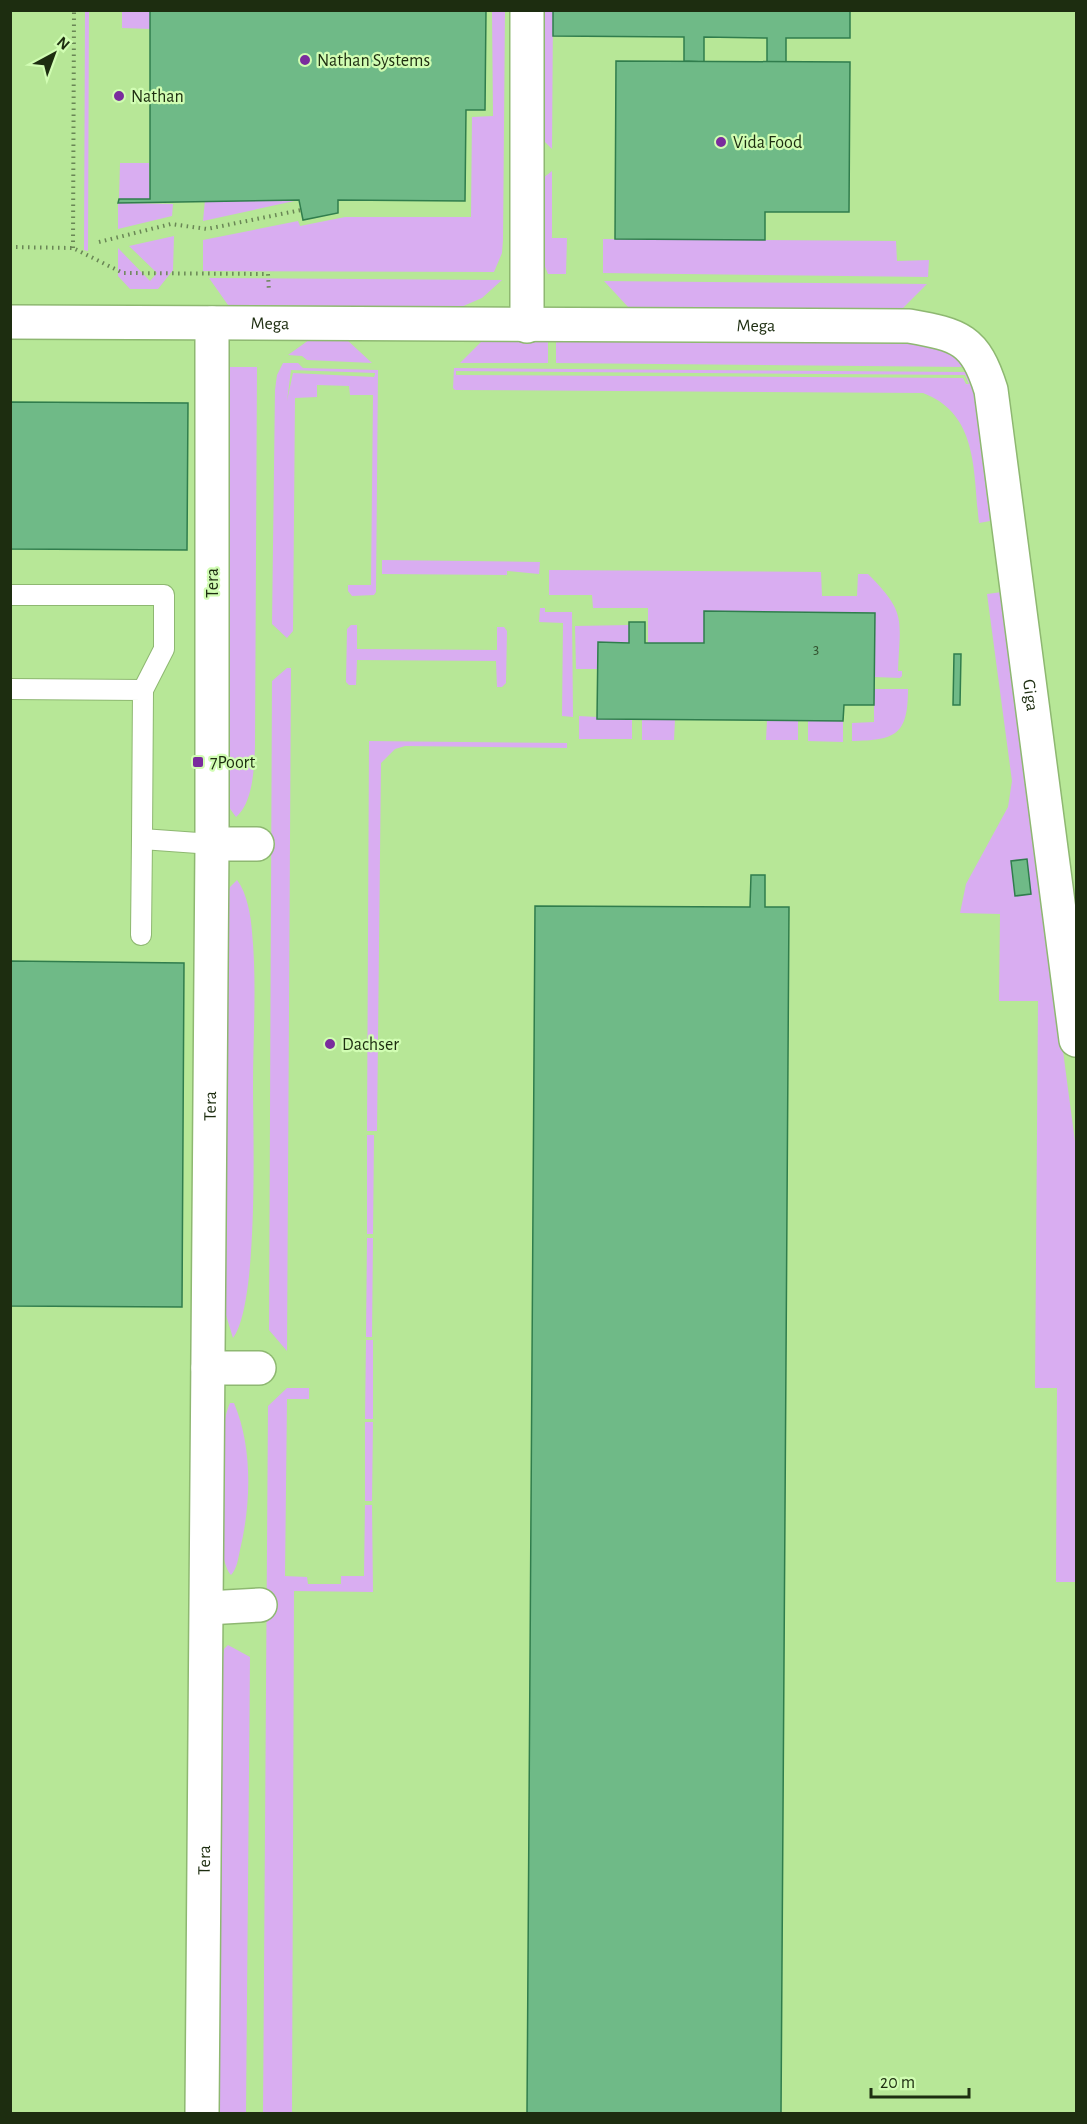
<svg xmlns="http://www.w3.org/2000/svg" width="1087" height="2124" viewBox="0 0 1087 2124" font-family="'Alegreya Sans',sans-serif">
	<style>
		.built { fill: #b7e797 }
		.green { fill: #d9adf1; fill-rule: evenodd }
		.building { fill: #6fba87; stroke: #307d4d; stroke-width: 1.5 }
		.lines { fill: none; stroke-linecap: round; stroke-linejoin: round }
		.lane-casing { stroke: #8eb871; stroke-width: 22 }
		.street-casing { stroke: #8eb871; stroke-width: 36 }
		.path { stroke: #698655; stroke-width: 4; stroke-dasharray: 1.5 4.5; stroke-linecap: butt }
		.lane { stroke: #fff; stroke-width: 20 }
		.street { stroke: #fff; stroke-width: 33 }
		.poi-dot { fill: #7a2c9d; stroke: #d1fdb3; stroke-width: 2 }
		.labels { text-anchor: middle; stroke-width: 4.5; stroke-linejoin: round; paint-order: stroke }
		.number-label { font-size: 15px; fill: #32502e }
		.poi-label { font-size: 18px; fill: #1d2d10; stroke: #d1fdb3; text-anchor: start }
		.street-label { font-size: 18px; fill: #1d2d10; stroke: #d1fdb3 }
	</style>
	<rect width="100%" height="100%" fill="#c4f0a7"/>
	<path class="built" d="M11,11H1076V2113L11,2114Z"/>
	<g class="green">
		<path d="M89,11L88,251L84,250L85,11Z"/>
		<path d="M122,11H150V29L122,28Z"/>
		<path d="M492,11H505L503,240L502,253L494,272L203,271V240L298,221L300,226L345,217H471L472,117L493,116Z"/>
		<path d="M544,11H553L552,149L543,140Z"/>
		<path d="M120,163H149L150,199H119Z"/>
		<path d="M552,171V238H567L566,274H548L544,264L542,179Z"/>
		<path d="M205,200L286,201L299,200L203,221Z"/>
		<path d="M118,203L173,204L172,216L118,229Z"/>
		<path d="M174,236L173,270L158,289H130L118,276V248L150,281L157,273L129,246Z"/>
		<path d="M603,239L896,241L897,261L929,260L928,277L603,273Z"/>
		<path d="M209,278L501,280H502L482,298L461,307L228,305Z"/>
		<path d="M604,281L927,284L902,309L629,308Z"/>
		<path d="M319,339H346L372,363L307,360L302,356L288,355L309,340Z"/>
		<path d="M483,340H548V363H460Z"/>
		<path d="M556,340L918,342L946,350L964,367L556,363Z"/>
		<path d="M283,363H298L303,368L378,370L376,592L374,595L352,596L348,591V585H371L373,395H350L349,386L317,385V397L295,398L293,631L287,638L272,624L275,390L277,375ZM291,370L375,373V374L374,377L293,373L287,401Z"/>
		<path d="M222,367H257L255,747C254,769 253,803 236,817L228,806Z"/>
		<path d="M454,368L968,372L973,384L990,521L979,523C973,473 979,414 923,393L455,390L453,388ZM456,371L965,375L969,384H966L963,378L456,375Z"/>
		<path d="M382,560L540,562L539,574L507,571V575L382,574Z"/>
		<path d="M549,570L821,572L822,596H857L858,574H868C907,613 900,619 898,671H902V676L900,678L874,677V613L704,611V643H648V608H593L592,595H549Z"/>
		<path d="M1002,592L1076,1149V1582H1056L1057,1388H1035L1038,1001H999L1000,914L960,913L966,884L1008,807L1012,781L987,594Z"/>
		<path d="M540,608H545V612H572L573,717L562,716L563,623L539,622Z"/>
		<path d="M351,625H357V649L497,650V627H504L507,631L506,683L502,687H497L496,661L357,660L356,685H349L346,682L347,629Z"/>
		<path d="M629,625V643L598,642V669H576L575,626Z"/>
		<path d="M287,668H291L287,1351L269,1330L272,681Z"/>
		<path d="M874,689H908C908,736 895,740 852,741V723L874,722Z"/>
		<path d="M579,716L632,719V739H579Z"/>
		<path d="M642,719H675L674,740H642Z"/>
		<path d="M767,720H798V740H766Z"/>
		<path d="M808,720L843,721V742L808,741Z"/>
		<path d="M369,741L567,743V748L405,746L395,749L381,763L377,1131H367Z"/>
		<path d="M237,880C247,893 251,916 252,932C257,983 253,1035 253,1086C253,1135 259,1304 233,1338L221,1299L224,903L230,887Z"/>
		<path d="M367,1135H374L373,1234H367Z"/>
		<path d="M367,1238H373L372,1337H366Z"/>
		<path d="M366,1340H373V1419H365Z"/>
		<path d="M287,1388H309V1399H287L285,1576L307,1577L308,1584H341V1576H364L365,1505H372L373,1592L294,1591L292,2113L263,2114L268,1406Z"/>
		<path d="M230,1403H234C253,1448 251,1504 240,1550C238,1559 237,1569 231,1575C212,1554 217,1429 230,1403Z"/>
		<path d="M365,1422H373L372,1501H365Z"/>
		<path d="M228,1645L250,1657L246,2113L210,2114L213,1732L224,1649Z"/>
	</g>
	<g class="building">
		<path d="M150,10H486L485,110H466L465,201L338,200V213L303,220L299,200L118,203L119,199H150Z"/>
		<path d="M553,10H850V38H786V62H767V38L704,37V62L684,61V37L553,36Z"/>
		<path d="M616,61L850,62L849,212H765V240L615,239Z"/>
		<path d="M10,402L188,403L187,550L10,549Z"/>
		<path d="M704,611L875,613L874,705H844L843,721L597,719L598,642L629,643V622H645V643H704Z"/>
		<path d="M954,654H961L960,705H953Z"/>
		<path d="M1027,859L1031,894L1015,896L1011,861Z"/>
		<path d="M751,875H765V907H789L781,2114H527L535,906L750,907Z"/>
		<path d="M10,961L184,963L182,1307L10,1306Z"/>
	</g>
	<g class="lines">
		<g class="lane-casing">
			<g id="lane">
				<path d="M10,595H164V649L143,690"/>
				<path d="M10,689L143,690L142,839L212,844"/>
				<path d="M141,935L142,839"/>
			</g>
		</g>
		<g class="street-casing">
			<g id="street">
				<path id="s1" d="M10,322L909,326C960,335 975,339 991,390L1076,1040"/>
				<path d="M527,326V10"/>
				<path d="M212,844H257"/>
				<path d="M208,1368H259"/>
				<path d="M207,1608L260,1605"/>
				<path id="s2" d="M202,2114L212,844V323"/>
			</g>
		</g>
		<g class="path">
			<path d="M99,242L171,224L207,229L301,210"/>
			<path d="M10,247L73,248L123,273L268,274L269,292"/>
			<path d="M73,248L74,10"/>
		</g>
		<use href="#lane" class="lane"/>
		<use href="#street" class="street"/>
	</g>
	<g class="poi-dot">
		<circle cx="305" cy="60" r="6"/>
		<circle cx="119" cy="96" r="6"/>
		<circle cx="721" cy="142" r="6"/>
		<rect x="192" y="756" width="12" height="12" rx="3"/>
		<circle cx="330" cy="1044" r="6"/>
	</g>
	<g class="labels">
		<g class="number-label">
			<text x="816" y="654">3</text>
		</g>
		<g class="poi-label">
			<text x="317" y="66">Nathan Systems</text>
			<text x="131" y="102">Nathan</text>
			<text x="733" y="148">Vida Food</text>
			<text x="210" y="768">7Poort</text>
			<text x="342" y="1050">Dachser</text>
		</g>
		<g class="street-label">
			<text dy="6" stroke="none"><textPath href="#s1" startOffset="260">Mega</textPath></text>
			<text dy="6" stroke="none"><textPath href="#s1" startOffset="746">Mega</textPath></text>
			<text transform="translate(212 583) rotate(-90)" y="6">Tera</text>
			<text dy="6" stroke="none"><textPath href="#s1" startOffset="1320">Giga</textPath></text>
			<text dy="6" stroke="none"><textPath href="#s2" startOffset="1008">Tera</textPath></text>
			<text dy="6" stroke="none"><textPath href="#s2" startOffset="254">Tera</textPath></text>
		</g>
	</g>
	<rect width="1087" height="2124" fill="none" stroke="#1d2d10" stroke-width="24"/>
	<g transform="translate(54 54) rotate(41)" stroke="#d1fdb3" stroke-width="4.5" paint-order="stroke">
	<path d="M0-4.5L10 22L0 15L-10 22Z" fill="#1d2d10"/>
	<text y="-9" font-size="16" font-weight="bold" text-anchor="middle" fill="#1d2d10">N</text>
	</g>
	<path d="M871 2088v9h98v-9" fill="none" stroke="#1d2d10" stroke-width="3"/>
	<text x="880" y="2088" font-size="18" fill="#1d2d10" stroke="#d1fdb3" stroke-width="4.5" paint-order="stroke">20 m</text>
</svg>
